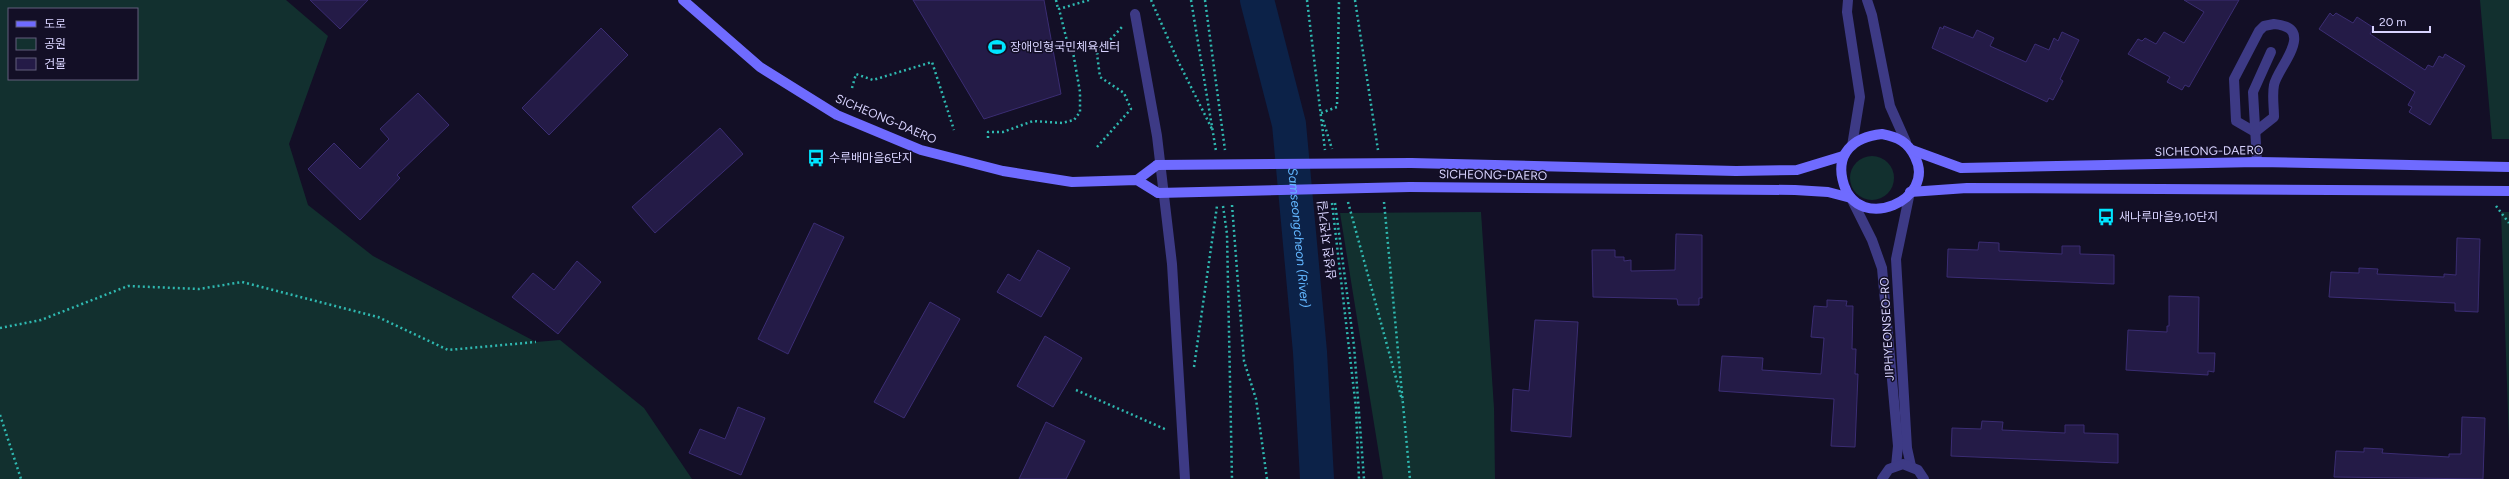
<svg xmlns="http://www.w3.org/2000/svg" width="2509" height="479" viewBox="0 0 2509 479" font-family="Figtree,'Noto Sans KR',sans-serif">
	<style>
		.green { fill: #12302f; fill-rule: evenodd }
		.lines { fill: none; stroke-linecap: round; stroke-linejoin: round }
		.river { stroke: #0c2248; stroke-width: 34 }
		.building { fill: #241b47; stroke: #3b2d73 }
		.path { stroke: #2fb8b0; stroke-width: 2.5; stroke-dasharray: 2 3; stroke-linecap: butt }
		.lane { stroke: #3d3a85; stroke-width: 10 }
		.street { stroke: #3d3a85; stroke-width: 10 }
		.secondary { stroke: #6f6bff; stroke-width: 10 }
		.secondary-bridge { stroke: #6f6bff; stroke-width: 10 }
		.labels { text-anchor: middle; stroke-width: 3; stroke-linejoin: round; paint-order: stroke }
		.poi-label { font-size: 12px; fill: #d9d4ff; stroke: #130f26; text-anchor: start }
		.street-label { font-size: 12px; fill: #d9d4ff; stroke: #130f26 }
		.water-label { font-size: 13px; font-style: italic; fill: #62b6ff; stroke: #130f26 }
	</style>
	<rect width="100%" height="100%" fill="#130f26"/>
	<g class="green">
		<path d="M0,0H286L328,36L289,144L308,205L373,256L536,342L560,340L644,408L692,479H0ZM9,9H137V79H9Z"/>
		<path d="M2480,0H2509V139H2492Z"/>
		<circle cx="1872" cy="178" r="22"/>
		<path d="M1481,212L1494,408L1495,479H1383L1340,213Z"/>
		<path d="M2501,212H2509V441Z"/>
	</g>
	<g class="lines">
		<path class="river" id="s1" d="M1257,0L1289,124L1310,352L1317,479"/>
	</g>
	<g class="building">
		<path d="M310,0H368L340,29Z"/>
		<path d="M913,0H1044L1061,94L984,119Z"/>
		<path d="M2184,0H2239L2189,87L2185,85L2182,90L2167,82L2170,77L2128,54L2138,39L2142,41L2145,38L2156,44L2164,32L2184,43L2204,12Z"/>
		<path d="M2330,13L2333,16L2336,13L2353,23L2357,17L2374,28L2370,34L2425,70L2428,65L2433,67L2439,56L2443,58L2445,54L2465,66L2430,125L2409,112L2412,107L2408,105L2415,92L2319,29Z"/>
		<path d="M1944,26L1973,38L1977,30L1994,38L1990,46L2026,62L2035,44L2049,50L2054,38L2058,41L2062,32L2079,40L2060,79L2063,81L2053,100L2049,98L2047,102L1932,48L1940,27L1943,29Z"/>
		<path d="M601,28L628,55L549,135L522,108Z"/>
		<path d="M418,93L449,125L397,175L400,178L360,220L308,169L334,143L360,169L389,139L380,129Z"/>
		<path d="M720,128L743,154L655,233L632,207Z"/>
		<path d="M814,223L844,237L788,354L758,339Z"/>
		<path d="M1676,234L1702,235V298H1699V305H1678L1677,299L1593,297L1592,250H1615V257H1624V261L1631,260V271L1675,270Z"/>
		<path d="M2457,238L2480,239L2478,312L2455,311V303L2329,297L2331,272L2359,273V268L2378,269L2377,274L2444,277V274L2456,275Z"/>
		<path d="M1979,242L1999,243V251L2062,254V246H2080V254L2114,255V284L1947,277L1948,249L1978,250Z"/>
		<path d="M1038,250L1070,268L1041,317L997,292L1008,274L1020,281Z"/>
		<path d="M577,261L601,282L558,334L512,297L533,273L554,290Z"/>
		<path d="M2169,296L2199,297L2198,353H2215L2214,372L2208,371V375L2126,370L2128,330L2167,332V326H2169Z"/>
		<path d="M1827,300L1847,301L1846,306H1853L1852,349H1856L1855,374H1858L1855,447L1831,446L1834,399L1719,391L1722,356L1763,358L1762,370L1821,374L1824,338L1811,337L1814,306L1827,307Z"/>
		<path d="M930,302L960,319L904,418L874,402Z"/>
		<path d="M1535,320L1578,322L1571,437L1511,431L1513,389L1529,391Z"/>
		<path d="M1045,336L1082,358L1053,407L1017,386Z"/>
		<path d="M738,407L765,418L741,475L689,453L700,429L725,439Z"/>
		<path d="M2462,417L2485,418L2483,479L2334,477L2336,451L2364,452V448L2383,449L2382,453L2449,457V454H2461Z"/>
		<path d="M1982,421L2003,422L2002,430L2065,433V425H2084V433L2118,434V463L1951,456L1952,428L1981,429Z"/>
		<path d="M1046,422L1085,441L1066,479H1019Z"/>
	</g>
	<g class="lines">
		<g class="path">
			<path d="M1056,0L1058,9"/>
			<path d="M1151,0L1178,61L1212,129"/>
			<path d="M1191,0L1216,151"/>
			<path d="M1205,0L1225,150"/>
			<path d="M1307,0L1325,150"/>
			<path d="M1355,0L1378,150"/>
			<path d="M852,88L856,74L873,80L932,62L954,130"/>
			<path d="M1321,113L1337,107L1339,0"/>
			<path d="M1323,120L1332,149"/>
			<path d="M988,138V132H1003L1033,121L1062,123L1074,120L1080,112V92L1073,52L1068,45L1059,9L1089,0"/>
			<path d="M1097,147L1131,109L1124,93L1100,77L1097,54L1122,27"/>
			<path d="M1348,202L1402,400"/>
			<path d="M1384,202L1410,479"/>
			<path d="M1332,203L1356,408L1359,479"/>
			<path d="M1335,203L1354,346L1364,479"/>
			<path d="M1232,205L1244,361L1256,399L1267,479"/>
			<path d="M1223,206L1227,234L1232,479"/>
			<path d="M2496,206L2509,223"/>
			<path d="M0,328L41,320L128,286L199,289L242,282L378,317L448,350L536,342"/>
			<path d="M1194,367L1217,206"/>
			<path d="M1076,390L1167,430"/>
			<path d="M0,415L21,479"/>
		</g>
		<g class="lane">
			<path d="M1135,14L1157,136L1172,264L1185,479"/>
			<path d="M2274,24C2318,28 2277,68 2274,85C2272,95 2274,107 2274,117L2255,132L2236,121L2234,79L2259,31L2264,26Z"/>
			<path d="M2257,162L2253,92L2271,52"/>
		</g>
		<g class="street">
			<path d="M1848,0L1847,12L1860,97L1852,146"/>
			<path d="M1867,0L1872,15L1890,106L1906,142"/>
			<path d="M1910,192L1896,259L1907,448L1911,466"/>
			<path d="M1851,198L1872,240L1882,268L1898,446L1896,466"/>
			<path d="M1882,479L1889,469L1903,464L1918,470L1924,479"/>
		</g>
		<g class="secondary">
			<path d="M683,0L760,67L837,115L921,150L1003,171L1072,182L1137,180L1158,193"/>
			<path d="M1882,134C1898,137 1908,142 1915,157C1937,200 1859,233 1844,185C1834,154 1853,137 1882,134Z"/>
			<path d="M1912,150L1961,168L2257,162L2509,167"/>
			<path d="M1411,163L1736,171L1797,170L1843,156"/>
			<path d="M1137,180L1157,165"/>
			<path d="M1410,187L1795,190L1828,192L1851,198"/>
			<path d="M1910,192L1967,188L2509,191"/>
		</g>
		<g class="secondary-bridge">
			<path d="M1157,165L1411,163"/>
			<path d="M1158,193L1410,187"/>
		</g>
	</g>
	<defs>
		<g id="stadium-bare" transform="scale(1.38)"><path d="M0-5a6.5 5 0 1 0 0 10a6.5 5 0 1 0 0-10ZM-3.5-1.8h7v3.6h-7Z" fill="#00e5ff" stroke="#130f26" stroke-width="2.5" paint-order="stroke"/></g>
		<g id="bus-bare" transform="scale(1.38)"><path d="M-5-6H5V4H4V6H2V4H-2V6H-4V4H-5ZM-3.5-4V0h7V-4ZM-3.5 1.2v1.5H-2V1.2ZM2 1.2v1.5H3.5V1.2Z" fill="#00e5ff" stroke="#130f26" stroke-width="2.5" paint-order="stroke"/></g>
	</defs>
	<g fill-rule="evenodd">
		<use href="#stadium-bare" x="997" y="47"/>
		<use href="#bus-bare" x="816" y="158"/>
		<use href="#bus-bare" x="2106" y="217"/>
	</g>
	<g class="labels">
		<g class="poi-label">
			<text x="1010" y="51">장애인형국민체육센터</text>
			<text x="829" y="162">수루배마을6단지</text>
			<text x="2119" y="221">새나루마을9,10단지</text>
		</g>
		<g class="street-label">
			<text transform="translate(886 119) rotate(23)" y="4">SICHEONG-DAERO</text>
			<text transform="translate(2209 151) rotate(-1)" y="4">SICHEONG-DAERO</text>
			<text transform="translate(1493 175) rotate(1)" y="4">SICHEONG-DAERO</text>
			<text transform="translate(1327 240) rotate(-97)" y="4">삼성천 자전거길</text>
			<text transform="translate(1887 329) rotate(-93)" y="4">JIPHYEONSEO-RO</text>
		</g>
		<g class="water-label">
			<text dy="5" stroke="none"><textPath href="#s1" startOffset="242">Samseongcheon (River)</textPath></text>
		</g>
	</g>
	<rect x="8" y="8" width="130" height="72" fill="#130f26" stroke="#625e7d"/>
	<rect x="16" y="21" width="20" height="6" fill="#6f6bff" stroke="#625e7d"/>
	<text x="44" y="28" font-size="12" fill="#d9d4ff">도로</text>
	<rect x="16" y="38" width="20" height="12" fill="#12302f" stroke="#625e7d"/>
	<text x="44" y="48" font-size="12" fill="#d9d4ff">공원</text>
	<rect x="16" y="58" width="20" height="12" fill="#241b47" stroke="#625e7d"/>
	<text x="44" y="68" font-size="12" fill="#d9d4ff">건물</text>
	<path d="M2373 26v6h57v-6" fill="none" stroke="#d9d4ff" stroke-width="2"/>
	<text x="2379" y="26" font-size="12" fill="#d9d4ff" stroke="#130f26" stroke-width="3" paint-order="stroke">20 m</text>
</svg>
